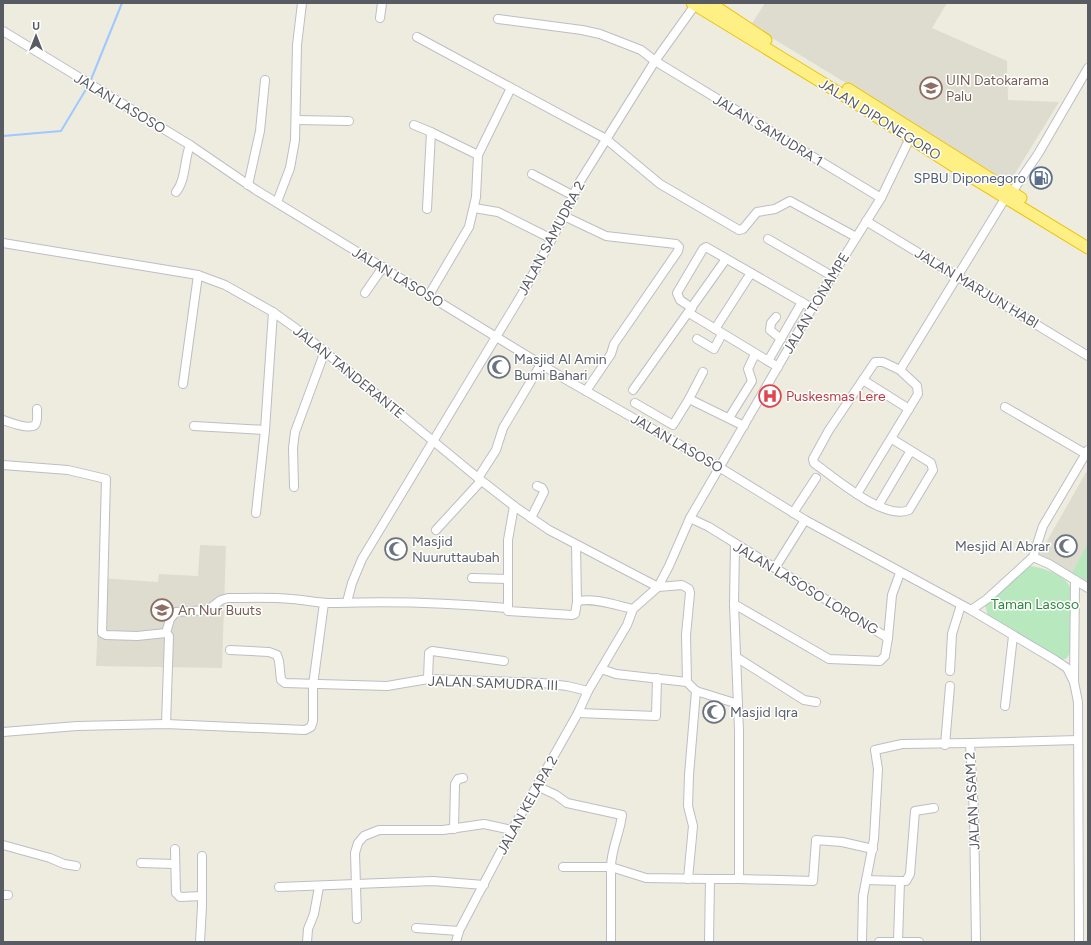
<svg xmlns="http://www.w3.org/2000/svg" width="1091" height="945" viewBox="0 0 1091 945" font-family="Figtree,sans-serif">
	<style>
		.education { fill: #dddcce }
		.green { fill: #b8e9be }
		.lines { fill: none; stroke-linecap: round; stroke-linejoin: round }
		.stream { stroke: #9ec8ff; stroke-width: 2 }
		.minor-casing { stroke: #bdbec5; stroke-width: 10 }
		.highway-casing { stroke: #edc100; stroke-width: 13 }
		.minor { stroke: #fff; stroke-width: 8 }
		.highway { stroke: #fff085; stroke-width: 11 }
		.labels { text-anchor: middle; stroke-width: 3; stroke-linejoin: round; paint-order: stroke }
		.education-label { font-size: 14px; fill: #785e54; stroke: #fff; text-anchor: start }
		.street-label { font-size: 14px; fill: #585b62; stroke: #fff }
		.service-label { font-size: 14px; fill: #4e5e75; stroke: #fff; text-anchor: end }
		.worship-label { font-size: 14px; fill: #5b616d; stroke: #fff; text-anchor: start }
		.health-label { font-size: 14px; fill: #be3a42; stroke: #fff; text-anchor: start }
		.park-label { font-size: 14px; fill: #2b873b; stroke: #fff }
	</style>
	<rect width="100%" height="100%" fill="#eeecdf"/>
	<g class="education">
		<path d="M765,3H947L932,28L1007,61L1008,100L1059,102L1013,177H1000L751,25Z"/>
		<path d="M1088,469V584L1039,555Z"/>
		<path d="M200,545L226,546L222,668L96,666L100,578L158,582L159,574L198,576Z"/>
	</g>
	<g class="green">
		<path d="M1088,543V581L1072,573Z"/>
		<path d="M1028,566C1040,566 1065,575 1070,587L1071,652L1066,659H1061L988,616L985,605Z"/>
	</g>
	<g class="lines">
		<g class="stream">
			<path d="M90,82L122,3"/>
			<path d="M3,136L61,131L88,86"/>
		</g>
		<g class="minor-casing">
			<g id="minor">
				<path d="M380,18L382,3"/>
				<path d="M498,19L582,30L600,34L641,50L655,61L881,198"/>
				<path d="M3,31L190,145L256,190L565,379L719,467L805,520L971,610L1055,660L1067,668L1074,682"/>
				<path d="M417,37L606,139L660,184L739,230L743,229L757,212L775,209L790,201L856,237"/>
				<path d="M297,120L349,121"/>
				<path d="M414,125L431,132"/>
				<path d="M532,174L574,196"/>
				<path d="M248,185L260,131L265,80"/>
				<path d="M176,192C186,180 184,160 190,145"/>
				<path d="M1012,192L1038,154L1088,68"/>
				<path d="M277,202L290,168L295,140L297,45L302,3"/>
				<path d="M474,208L498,212L552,239"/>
				<path d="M427,209L431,132L478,155"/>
				<path d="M564,216L606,236L676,244L679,247L678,251L614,344L611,354L586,391"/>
				<path d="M866,221L1088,356"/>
				<path d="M768,239L832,276"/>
				<path d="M3,243L198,275L225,285L273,312L301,332L478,478L514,506L549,530L658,587L682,585L689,589L690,593L686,635L687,682"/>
				<path d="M365,293L383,267"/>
				<path d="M429,295L469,227L476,197L478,155L511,88"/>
				<path d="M692,308L680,300L677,293L703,249L706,247L812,308"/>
				<path d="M689,313L778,367"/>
				<path d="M776,317L771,323L770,330L781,339"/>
				<path d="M715,329L751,273"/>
				<path d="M697,339L714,349L722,334"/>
				<path d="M768,361L802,302"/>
				<path d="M703,372L689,399L744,426"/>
				<path d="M863,380L909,409"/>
				<path d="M183,384L198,275"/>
				<path d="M633,390L726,259"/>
				<path d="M635,403L673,425L689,399"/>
				<path d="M1005,407L1086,454"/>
				<path d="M729,418L752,381L748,369L755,354"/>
				<path d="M3,420C9,422 29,430 35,425C38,422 37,413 37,409"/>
				<path d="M194,426L265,430"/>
				<path d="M892,439L931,463L933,470L909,510C884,521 834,477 814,463L813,459L829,430L875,362H883L900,370"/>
				<path d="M3,465L68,470L106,479L102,633L106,635L137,636L166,633L169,636L166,724"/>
				<path d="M478,478L496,450L503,428L541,364"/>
				<path d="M294,487L293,448L295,432L325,351"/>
				<path d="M857,494L918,394L917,386L900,370L1006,197"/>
				<path d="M514,506L508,540V611L572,615L575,614L577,602C589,596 619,606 633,609"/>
				<path d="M878,506L910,452"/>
				<path d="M256,513L265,430L273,312"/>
				<path d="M793,513L816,478"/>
				<path d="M531,518L544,492L542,488L537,486"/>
				<path d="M690,518L812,308L881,198L910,138"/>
				<path d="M436,530L481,481"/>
				<path d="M576,545L577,602"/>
				<path d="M1033,557L1049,564L1088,588"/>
				<path d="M775,568L805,520"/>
				<path d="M472,578L508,579"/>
				<path d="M1075,580L1074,682L1078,702L1079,942"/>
				<path d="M347,602L352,583L362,559L525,289L564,216L579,183L655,61L695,5"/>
				<path d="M734,604L829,659L880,661L885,656L888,638"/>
				<path d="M971,610L987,599L1033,557L1043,526L1088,450"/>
				<path d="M166,633L170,619L176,612L208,610L221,600L228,598C249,598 270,597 292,599C307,600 322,604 337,603C394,601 451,603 507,608"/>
				<path d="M230,650L269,652L277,655L279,661L281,680L285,683L387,686L428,679L542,683L567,686L588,691"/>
				<path d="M736,657L804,700L816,702"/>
				<path d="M601,669L616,674L687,682L696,691L738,704"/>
				<path d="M950,671L952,634L961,605"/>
				<path d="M428,679L429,653L432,651L504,661"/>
				<path d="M1005,706L1013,636"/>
				<path d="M578,713L656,716L657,678"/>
				<path d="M3,732L77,726L166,724L305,730L311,727L313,721V685L324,603"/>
				<path d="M945,745L950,686"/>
				<path d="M537,786L556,795L567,803L622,815C620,833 611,849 611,867H563"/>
				<path d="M454,829L455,784L458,779L463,778"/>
				<path d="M3,845L50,858L64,864L76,866"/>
				<path d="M175,849L176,893L180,897L202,896"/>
				<path d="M141,863L175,864"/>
				<path d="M688,879L693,826L688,806L689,775L696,691"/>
				<path d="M739,879L813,881L816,840L842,842L873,849"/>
				<path d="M866,880L900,881L898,941"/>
				<path d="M900,881H906L910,874L915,811L934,808"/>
				<path d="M279,887L433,881L484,885"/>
				<path d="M3,895H8"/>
				<path d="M357,919L355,853L358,843L364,836L379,830H443L484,824L512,830"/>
				<path d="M416,928L459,931"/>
				<path d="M200,942L202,906V856"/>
				<path d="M307,942L308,929L314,914L319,887"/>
				<path d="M456,942L459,931L512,830L578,713L588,691L627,625L633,609L658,587L669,566L690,518L709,527L888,638L892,595L900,573"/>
				<path d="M611,942V867L646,878L710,879"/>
				<path d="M709,942L710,879H739V731L734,604L735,545"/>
				<path d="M862,942L863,896L874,839L878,769L875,750L902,744L970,743"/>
				<path d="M879,942H919"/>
				<path d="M976,942L974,813L970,743L1078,740"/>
			</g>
		</g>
		<g class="highway-casing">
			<g id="highway">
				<path d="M692,3L854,102L960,170L1088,248"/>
				<path d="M710,3L766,40"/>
				<path d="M848,89L1021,198"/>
			</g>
		</g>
		<use href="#minor" class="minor"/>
		<use href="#highway" class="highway"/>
	</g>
	<defs>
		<g id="university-ring" transform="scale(1.15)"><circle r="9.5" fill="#fff" stroke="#8d6e63" stroke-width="1.5"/><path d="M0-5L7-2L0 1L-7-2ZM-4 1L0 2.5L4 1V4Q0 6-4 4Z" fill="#8d6e63"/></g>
		<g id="fuel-ring" transform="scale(1.15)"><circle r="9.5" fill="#fff" stroke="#5c6f8a" stroke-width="1.5"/><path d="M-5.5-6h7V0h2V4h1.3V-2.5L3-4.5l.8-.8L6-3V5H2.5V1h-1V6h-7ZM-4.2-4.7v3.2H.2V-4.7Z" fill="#5c6f8a"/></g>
		<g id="mosque-ring" transform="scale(1.15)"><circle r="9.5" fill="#fff" stroke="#6b7280" stroke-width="1.5"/><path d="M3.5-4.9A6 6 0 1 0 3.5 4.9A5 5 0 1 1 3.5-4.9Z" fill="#6b7280"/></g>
		<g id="hospital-ring" transform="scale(1.15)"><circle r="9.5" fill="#fff" stroke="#e0444e" stroke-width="1.5"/><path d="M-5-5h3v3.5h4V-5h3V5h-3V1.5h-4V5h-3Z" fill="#e0444e"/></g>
		<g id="school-ring" transform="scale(1.15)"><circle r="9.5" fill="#fff" stroke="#8d6e63" stroke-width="1.5"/><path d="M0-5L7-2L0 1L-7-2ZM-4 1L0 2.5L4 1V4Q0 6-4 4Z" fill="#8d6e63"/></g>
	</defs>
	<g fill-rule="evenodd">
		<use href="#university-ring" x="931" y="88"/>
		<use href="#fuel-ring" x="1041" y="178"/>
		<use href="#mosque-ring" x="499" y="367"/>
		<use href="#hospital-ring" x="770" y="396"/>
		<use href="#mosque-ring" x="1066" y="546"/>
		<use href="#mosque-ring" x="396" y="549"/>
		<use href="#school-ring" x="162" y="610"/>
		<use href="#mosque-ring" x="714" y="712"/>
	</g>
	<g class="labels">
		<g class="education-label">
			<text x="946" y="85">UIN Datokarama<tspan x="946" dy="16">Palu</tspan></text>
			<text x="178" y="615">An Nur Buuts</text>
		</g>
		<g class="street-label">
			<text transform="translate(120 103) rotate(31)" y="5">JALAN LASOSO</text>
			<text transform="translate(880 119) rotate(32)" y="5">JALAN DIPONEGORO</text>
			<text transform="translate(768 130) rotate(31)" y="5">JALAN SAMUDRA 1</text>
			<text transform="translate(551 238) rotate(-62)" y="5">JALAN SAMUDRA 2</text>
			<text transform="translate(398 277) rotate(31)" y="5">JALAN LASOSO</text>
			<text transform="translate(977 288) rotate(31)" y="5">JALAN MARJUN HABI</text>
			<text transform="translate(816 303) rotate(-59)" y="5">JALAN TONAMPE</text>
			<text transform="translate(349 372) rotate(39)" y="5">JALAN TANDERANTE</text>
			<text transform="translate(677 443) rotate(30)" y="5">JALAN LASOSO</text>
			<text transform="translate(806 588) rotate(31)" y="5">JALAN LASOSO LORONG</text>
			<text transform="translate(493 683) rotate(2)" y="5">JALAN SAMUDRA III</text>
			<text transform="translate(972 801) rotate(-93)" y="5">JALAN ASAM 2</text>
			<text transform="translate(527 805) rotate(-61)" y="5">JALAN KELAPA 2</text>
		</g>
		<g class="service-label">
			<text x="1026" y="183">SPBU Diponegoro</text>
		</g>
		<g class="worship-label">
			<text x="514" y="364">Masjid Al Amin<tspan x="514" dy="16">Bumi Bahari</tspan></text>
			<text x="412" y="546">Masjid<tspan x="412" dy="16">Nuuruttaubah</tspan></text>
			<text x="1050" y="551" text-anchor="end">Mesjid Al Abrar</text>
			<text x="730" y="717">Masjid Iqra</text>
		</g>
		<g class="health-label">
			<text x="786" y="401">Puskesmas Lere</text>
		</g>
		<g class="park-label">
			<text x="1035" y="609">Taman Lasoso</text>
		</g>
	</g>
	<rect width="1091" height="945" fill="none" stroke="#585b62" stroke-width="8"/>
	<g transform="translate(36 36)" stroke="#ffffff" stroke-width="3" paint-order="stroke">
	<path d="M0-3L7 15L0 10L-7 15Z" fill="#585b62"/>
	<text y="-6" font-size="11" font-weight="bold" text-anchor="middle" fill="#585b62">U</text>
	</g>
</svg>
